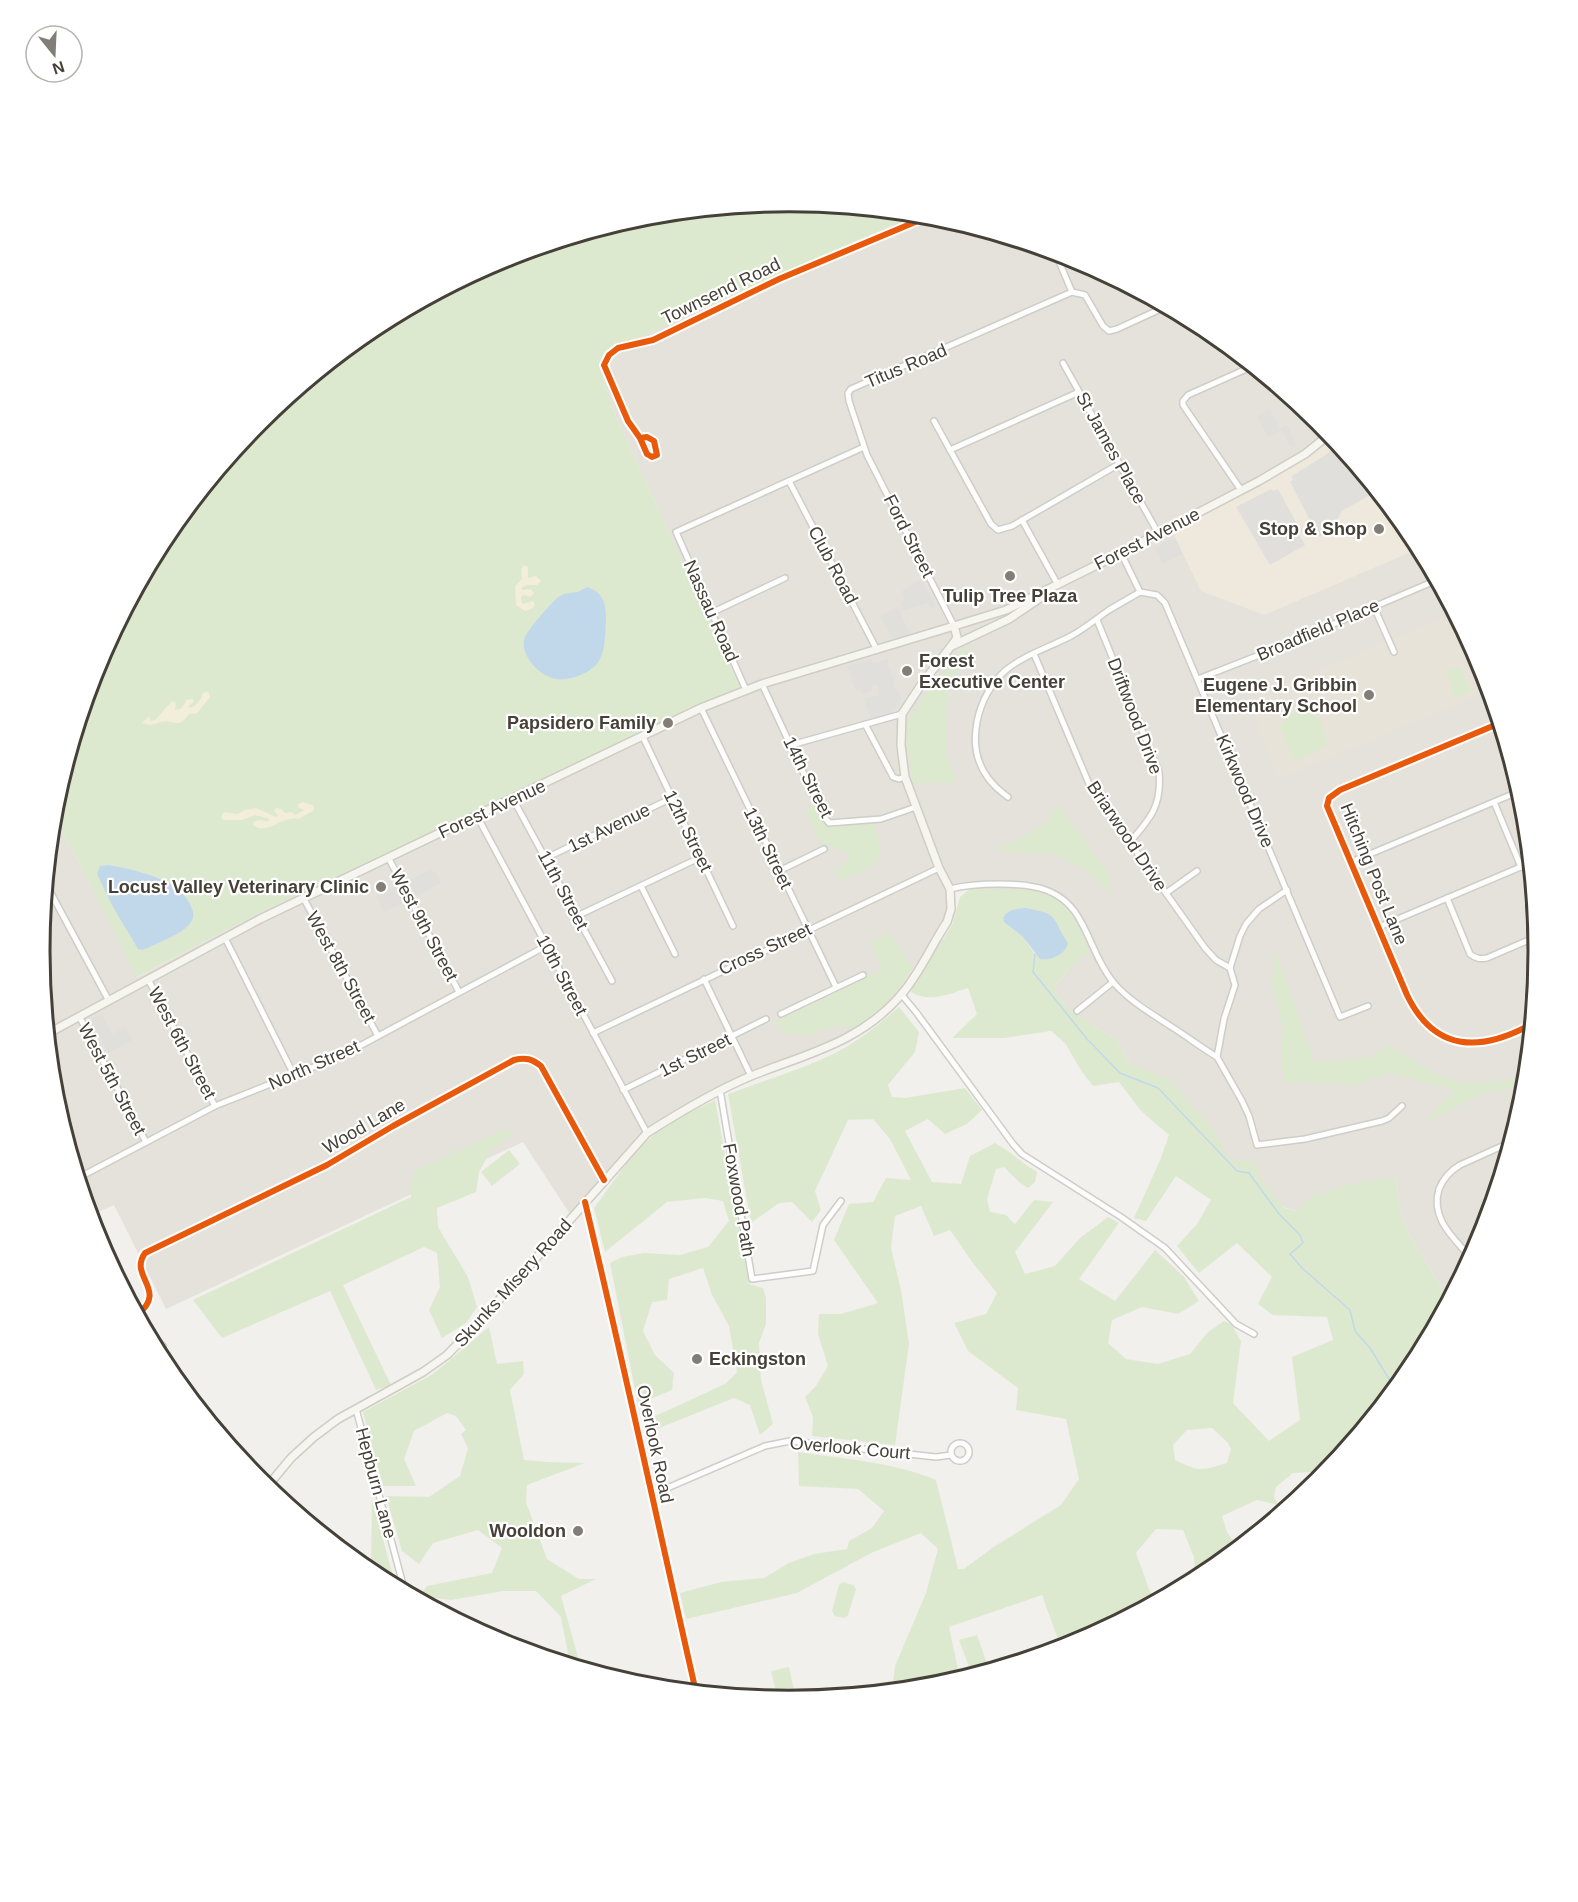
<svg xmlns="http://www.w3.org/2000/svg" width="1578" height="1902" viewBox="0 0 1578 1902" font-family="Arial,sans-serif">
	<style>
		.residential { fill: #e4e2da }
		.commercial { fill: #efe9dd }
		.education { fill: #e7e3d8 }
		.green { fill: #dde9cf; fill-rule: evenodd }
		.sand { fill: #f2eed9 }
		.parking { fill: #e0dfdc }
		.water { fill: #c1d8ea }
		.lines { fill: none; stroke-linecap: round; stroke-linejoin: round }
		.stream { stroke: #c1d8ea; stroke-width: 1.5 }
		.minor-casing { stroke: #cfcdca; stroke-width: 8 }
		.secondary-casing { stroke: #cfcdc4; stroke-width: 10 }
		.minor { stroke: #fdfdfc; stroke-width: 5 }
		.secondary { stroke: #f6f5f0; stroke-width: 7 }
		.cycleway-casing { stroke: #fff; stroke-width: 10 }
		.cycleway { stroke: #e8590c; stroke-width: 6 }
		.poi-dot { fill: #827e77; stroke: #fff; stroke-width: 2 }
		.labels { text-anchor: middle; stroke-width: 4.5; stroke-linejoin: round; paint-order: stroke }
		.street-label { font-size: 18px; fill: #464138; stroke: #fff }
		.poi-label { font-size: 18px; font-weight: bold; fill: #464138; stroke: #fff; text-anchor: end }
		.rim { fill: none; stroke: #464138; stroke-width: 3 }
	</style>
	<rect width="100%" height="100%" fill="#f1f0ec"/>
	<path class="residential" d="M917,214L936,215L1076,258L1206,328L1320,421L1413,535L1482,664L1525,805L1539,951L1525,1098L1482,1238L1449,1299L1410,1236L1402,1216L1395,1178L1297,1211L1250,1198L1130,1064L1117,1040L1069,1010L1056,993V985L1068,969L1076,962L1079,925L1066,907L1051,895L1014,890L970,889L946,891L948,908L944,922L897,993L861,1026L832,1043L720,1087L643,1131L570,1214L523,1142L166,1309L114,1205L89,1216L53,1097L39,951L52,816L77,859L138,977L259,913L738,683L617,419L599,366V360L613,349Z"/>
	<path class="commercial" d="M1330,434L1413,535L1420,548L1264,615L1201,591L1170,527L1259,481Z"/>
	<path class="education" d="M1454,613L1482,664L1490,690L1278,779L1248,700Z"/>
	<g class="green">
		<path d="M789,201L917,214L613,349L599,360V366L617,419L741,689L570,767L259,913L137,977L77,859L52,816L53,804L96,664L166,534L259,420L373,327L502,258L643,215Z"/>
		<path d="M963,646L967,647L969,652L957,671L948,694L946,715V753L956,782L914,784L907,748V721L936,680Z"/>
		<path d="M1460,666L1471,692L1454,699L1450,691L1453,689L1446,672Z"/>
		<path d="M1305,711C1324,718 1323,728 1327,746L1299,760L1293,758L1280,728L1292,713Z"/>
		<path d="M815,804L821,817L828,827L874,824C876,832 881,844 880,852C878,870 853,875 839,880L836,869L850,860L845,851L821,844L804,810Z"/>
		<path d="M1057,805L1067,816L1110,875L1111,894L1086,870L1057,855L995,850L1021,838L1049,821Z"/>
		<path d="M970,889C1013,890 1054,880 1079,924C1083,932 1086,942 1089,951L1087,954L1068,969L1056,985V993L1069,1010L1117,1040L1130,1064L1169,1079L1213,1129L1230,1160L1254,1161L1260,1177L1284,1208L1297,1211L1312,1195L1360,1182L1395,1178L1402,1216L1410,1236L1449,1299L1412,1368L1319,1482L1318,1483L1313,1472L1293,1473L1276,1487L1274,1498L1279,1505L1257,1500L1222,1516L1227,1532L1238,1548L1205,1575L1195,1580L1194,1557L1183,1530L1156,1529L1136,1553L1150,1592L1159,1600L1076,1644L1038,1655L1059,1642L1042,1595L949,1627L960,1679L935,1687L892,1691L895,1666L926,1593L938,1549L921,1533L871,1553L797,1593L686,1619L680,1593L721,1582L764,1578L789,1563L814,1554L847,1549L849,1541L872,1528L884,1511L858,1489L799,1486L798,1452C844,1459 893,1462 936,1480L958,1569H964L992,1548L1061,1505L1079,1479L1066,1419L1016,1410L1018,1388L968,1351L954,1323L986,1314L997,1293L973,1263L950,1230L934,1236L921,1206L895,1216L891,1248L901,1290L909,1344L895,1445L812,1436L813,1417L805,1397L816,1386L828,1366L818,1334L819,1314H841L878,1303L834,1240L849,1204L873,1202L886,1178L911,1180L890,1139L873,1119L848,1120L815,1191L821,1210L812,1222L792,1202L779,1203L751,1223L728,1094C765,1080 814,1066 848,1046C866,1035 883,1021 899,1007L919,1032L915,1052L888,1085L892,1097L905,1098L965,1088L982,1110L967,1124L945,1134L928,1119L905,1131L932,1182L961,1184L970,1156L995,1143C1010,1151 1022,1163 1037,1172L1035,1182L1028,1188L1019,1182L1004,1167L996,1169L987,1199L990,1212L1006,1215L1015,1224L1034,1200L1053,1202L1015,1252L1025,1274L1055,1266L1080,1238L1108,1217L1119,1223L1079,1279L1115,1301L1155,1250L1184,1277L1199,1301L1178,1314L1142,1307L1112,1320L1108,1343L1126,1359L1158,1364L1190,1354L1208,1332L1224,1321L1232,1325L1241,1341L1233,1403L1269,1441L1300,1420L1292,1357L1333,1340L1327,1317L1273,1315L1258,1304L1272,1277L1237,1243L1199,1273L1177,1246L1197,1224L1211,1200L1176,1176L1146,1221L1134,1218L1161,1158L1169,1135L1141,1111L1119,1082L1093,1086L1082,1072L1065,1043L1051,1031L1004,1038H952L977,1014L968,988C949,994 930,1003 911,992L913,985L952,925L960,897ZM1004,922L1065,939L1068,943L1035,954L1023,937ZM1212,1428L1228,1443L1231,1449L1227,1463C1202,1471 1199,1472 1175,1460L1173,1445L1187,1430Z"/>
		<path d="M890,932L913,968C894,997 882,1013 852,1031L843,1025L807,1035L786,1034L775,1022L882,970L870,942Z"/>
		<path d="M1276,952L1315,1063L1370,1057L1390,1045L1435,1074L1462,1083L1510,1080L1527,1070L1526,1080L1509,1089L1486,1092L1423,1124L1455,1090L1389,1073L1356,1085L1284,1082L1281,1061L1283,1026L1271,983Z"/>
		<path d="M715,1100L749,1284L763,1288L766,1298V1324L759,1343L761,1380L773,1424L760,1435L750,1405L734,1398L652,1431L651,1418L725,1384L737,1372L729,1326L712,1295L703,1268L669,1279L667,1300L652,1302L643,1331L655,1355L674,1373L672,1390L638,1404L610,1263L622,1257L644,1253L680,1255L708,1247L729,1221L723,1201L705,1198L667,1202L605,1252L594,1208C612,1184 628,1158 650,1138C668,1121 693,1111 715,1100Z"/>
		<path d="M507,1128L514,1134L492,1149L479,1172L476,1192L437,1208L438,1227L468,1277L477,1307L466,1323L442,1338L429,1310L440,1287L437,1253L424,1247L343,1285L391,1385L376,1390L330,1291L222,1338L193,1300L411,1197L413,1172Z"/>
		<path d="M509,1150L520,1164L492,1186L481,1172Z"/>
		<path d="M489,1327L497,1364L523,1361L524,1374L510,1390L524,1460L547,1462L585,1463L527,1485L526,1502L547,1559L579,1579H596L561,1596L581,1668L570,1664L561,1617L536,1591H504L451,1600L419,1596L427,1586L492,1573L502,1548L478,1530L433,1543L419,1564L402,1551L386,1496L429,1497L460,1476L468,1448L461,1434L466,1430L456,1416L447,1413L414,1431L404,1459L416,1486H383L363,1412L433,1374Z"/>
		<path d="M372,1499L396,1587L371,1574Z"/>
		<path d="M843,1582L853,1585L856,1589L848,1615L845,1618L835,1616L832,1611L839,1585Z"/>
		<path d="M977,1635L988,1666L971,1672L959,1640Z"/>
		<path d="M789,1667L796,1700H778L771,1671Z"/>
	</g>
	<g class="sand">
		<path d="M524,565L528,567V578L536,576L541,581L537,585H527L521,588L522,590L531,589L534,593L530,597L524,595L521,597V601L523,604L533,601L535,604L533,608L525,611L516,605L515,586L522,579L521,569Z"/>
		<path d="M208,691L210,697L197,713L189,714C177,731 174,718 161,722C151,725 153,726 142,723L149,716L151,721L155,720L172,701L176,703L175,710C182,710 184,705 186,700L193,699L194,702L188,706L190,708C197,705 201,700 203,693Z"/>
		<path d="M303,802L312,805L314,808L313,811L298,819C282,815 268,836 253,825L254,821L262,820L267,822L270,819L255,815L242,820H223L221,817L224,812L237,814L245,810L256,808L276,817L278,815L274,811L276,808L281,809L285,813L291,812L296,815L304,810L299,808L298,804Z"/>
	</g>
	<g class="parking">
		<path d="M1270,409L1280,429L1287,425L1297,446L1291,449L1282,430L1268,437L1257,416Z"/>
		<path d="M1338,443L1377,491L1342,511L1331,530L1319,537L1290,482L1293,480L1292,476L1327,454Z"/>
		<path d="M1271,489L1273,491L1278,489L1299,528L1301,527L1303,532L1299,534L1305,545L1270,565L1236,507Z"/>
		<path d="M1175,538L1183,554L1162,564L1154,548Z"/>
		<path d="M921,579L936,606L931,608L927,603L903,611L900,602L905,600L902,591Z"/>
		<path d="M898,607L910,634L893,639L880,616Z"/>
		<path d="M871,659L873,664L887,659L895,685L893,686L894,689H897L901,699L891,713L871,719L864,699L879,695L878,684L871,686L872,691L862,694L860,689L855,690L847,666Z"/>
		<path d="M431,869L433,872L435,871L441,883L416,896L408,881Z"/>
		<path d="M397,885L405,901L384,913L376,897Z"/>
		<path d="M101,1014L112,1034L126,1027L132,1040L108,1053L90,1021Z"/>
	</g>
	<g class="water">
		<path d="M587,587C603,592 606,603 606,619C605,632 606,647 600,659C594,673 566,683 552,678C538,674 521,655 524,640C527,629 550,605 558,597L564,594L578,592Z"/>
		<path d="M109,865C135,870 183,879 192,909C194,913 194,917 191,922C185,933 159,942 148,948L142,950L138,949L113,907L97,874L100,866Z"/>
		<path d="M1025,908C1060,914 1051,917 1068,943C1066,954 1051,961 1040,959L1023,937L1004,922L1003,918C1008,909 1016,909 1025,908Z"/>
	</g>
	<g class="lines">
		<path class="stream" d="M1035,954L1033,972L1087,1039L1120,1073L1158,1088L1237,1171L1249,1173L1279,1214L1300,1235L1303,1243L1290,1254L1302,1268L1350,1310L1355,1331L1370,1348L1392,1384V1393"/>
		<g class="minor-casing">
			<g id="minor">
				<path d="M1055,252L1072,292L1085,295L1103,326L1109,331L1117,329L1167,306"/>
				<path d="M1063,363L1158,533"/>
				<path d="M934,421L991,524L998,530L1012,526L1119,464"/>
				<path d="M640,438L647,437L654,441L657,455L652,457L647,454L640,438L628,421L604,365L609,355L618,348L653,340L779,279L932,215"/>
				<path d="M950,450L1079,392"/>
				<path d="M789,481L877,650"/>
				<path d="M1241,490L1183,405V401L1188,395L1253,366"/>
				<path d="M1022,520L1058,585"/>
				<path d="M1121,553L1140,592"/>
				<path d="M1140,592L1157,595L1165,603L1340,1017L1368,1006"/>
				<path d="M1374,607L1394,652"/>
				<path d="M711,613L785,578"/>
				<path d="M1097,620L1159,772C1162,805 1151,818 1130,842"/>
				<path d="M954,626L867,455L849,401L848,393L851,389L1072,292"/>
				<path d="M1034,654L1090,786L1097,796L1205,948L1216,960L1230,968"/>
				<path d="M1198,679L1277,648L1437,580"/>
				<path d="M762,684L823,815L829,823L881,819L916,807"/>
				<path d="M746,690L676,532L864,447"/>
				<path d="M701,708L836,987"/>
				<path d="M1500,723L1340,790L1329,798L1327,806L1407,995C1435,1053 1481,1052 1532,1024"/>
				<path d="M865,724L893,777L899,779L905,777"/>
				<path d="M643,737L733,926"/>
				<path d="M791,745L902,714"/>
				<path d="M1008,797C1001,792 994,786 988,778C964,746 977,695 1006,670C1024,655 1050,647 1071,636C1084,629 1096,619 1109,610C1119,604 1130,598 1140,592"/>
				<path d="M513,799L612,981"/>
				<path d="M1494,802L1521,867"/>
				<path d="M477,816L647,1133"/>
				<path d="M388,857L459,992"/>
				<path d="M546,858L672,798"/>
				<path d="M1351,862L1520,791"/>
				<path d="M779,871L824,849"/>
				<path d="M46,884L109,1001"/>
				<path d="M641,886L675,954"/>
				<path d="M950,889C966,885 982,884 999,884C1033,884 1064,888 1081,922C1093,943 1097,962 1113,982C1130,1002 1154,1015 1175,1029C1189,1038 1202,1048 1217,1057"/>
				<path d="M1287,890L1259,909L1246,924L1240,936L1230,968L1235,985L1224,1019L1217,1057L1242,1101L1249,1116L1257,1145L1305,1139L1382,1121L1389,1118L1402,1106"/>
				<path d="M1166,893L1197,871"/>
				<path d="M1447,898L1470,954C1476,959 1480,959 1487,958L1538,936"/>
				<path d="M304,899L378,1036"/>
				<path d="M577,916L701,857"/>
				<path d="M1379,927L1530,863"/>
				<path d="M225,938L294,1075"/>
				<path d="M148,979L215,1106"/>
				<path d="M704,979L751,1076"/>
				<path d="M901,994L916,1012L1013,1144L1022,1154L1121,1217L1165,1248L1236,1324L1254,1334"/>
				<path d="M1077,1011L1113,982"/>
				<path d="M781,1014L863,975"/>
				<path d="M79,1016L146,1142"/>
				<path d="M593,1033L939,868"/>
				<path d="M623,1090L766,1019"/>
				<path d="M720,1090L752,1279L813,1271L823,1225L841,1201"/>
				<path d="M78,1178L215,1106L341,1056L546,946"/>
				<path d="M585,1202C624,1365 659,1529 696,1692"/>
				<path d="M1471,1258C1454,1238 1430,1219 1439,1189C1443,1179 1450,1171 1460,1165L1511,1142"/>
				<path d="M137,1315C169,1290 128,1277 145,1253L327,1165L393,1126L514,1060C526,1057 532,1059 541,1066L604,1180"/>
				<path d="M138,1317L148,1333L163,1346"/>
				<path d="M356,1409L405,1592"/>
				<circle cx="960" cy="1452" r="9"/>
				<path d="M651,1495L765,1446L790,1441L936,1457L951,1455"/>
			</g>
		</g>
		<g class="secondary-casing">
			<g id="secondary">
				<path d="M954,645L1009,619L1046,594"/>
				<path d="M47,1034L260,919L701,708L762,684L954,626"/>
				<path d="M266,1488L291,1458L314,1437L338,1419L423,1372L447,1355L483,1318L647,1133C680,1112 715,1091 751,1076C806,1054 859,1043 900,996C919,975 931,946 947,922L951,909L950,889L939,868L905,777L901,745L902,714L921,685L955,641L957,637L954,626L1006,610L1121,553L1259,481L1305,454L1330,434"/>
			</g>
		</g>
		<use href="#minor" class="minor"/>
		<use href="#secondary" class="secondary"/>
		<g class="cycleway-casing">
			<g id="cycleway">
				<path d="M640,438L647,437L654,441L657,455L652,457L647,454L640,438L628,421L604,365L609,355L618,348L653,340L779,279L932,215"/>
				<path d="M1500,723L1340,790L1329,798L1327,806L1407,995C1435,1053 1481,1052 1532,1024"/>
				<path d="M585,1202C624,1365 659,1529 696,1692"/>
				<path d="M137,1315C169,1290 128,1277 145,1253L327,1165L393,1126L514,1060C526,1057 532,1059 541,1066L604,1180"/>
			</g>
		</g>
		<use href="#cycleway" class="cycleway"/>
	</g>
	<g class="poi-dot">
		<circle cx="1379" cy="529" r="6"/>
		<circle cx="1010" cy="576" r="6"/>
		<circle cx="907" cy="671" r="6"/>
		<circle cx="1369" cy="695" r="6"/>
		<circle cx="668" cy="723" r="6"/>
		<circle cx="381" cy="887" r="6"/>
		<circle cx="697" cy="1359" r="6"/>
		<circle cx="578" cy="1531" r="6"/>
	</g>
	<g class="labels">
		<g class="street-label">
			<text transform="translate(721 291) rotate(-26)" y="6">Townsend Road</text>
			<text transform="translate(906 366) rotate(-23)" y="6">Titus Road</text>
			<text transform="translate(1111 448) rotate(61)" y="6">St James Place</text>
			<text transform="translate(909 536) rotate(63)" y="6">Ford Street</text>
			<text transform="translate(1147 539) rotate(-27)" y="6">Forest Avenue</text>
			<text transform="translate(833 565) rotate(62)" y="6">Club Road</text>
			<text transform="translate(711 611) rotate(66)" y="6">Nassau Road</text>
			<text transform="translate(1318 630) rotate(-23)" y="6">Broadfield Place</text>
			<text transform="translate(1135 716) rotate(69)" y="6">Driftwood Drive</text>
			<text transform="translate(808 777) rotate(63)" y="6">14th Street</text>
			<text transform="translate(1245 791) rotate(67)" y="6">Kirkwood Drive</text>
			<text transform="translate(492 809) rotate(-25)" y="6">Forest Avenue</text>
			<text transform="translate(609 828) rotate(-26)" y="6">1st Avenue</text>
			<text transform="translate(688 831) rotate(64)" y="6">12th Street</text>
			<text transform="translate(1127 836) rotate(56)" y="6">Briarwood Drive</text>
			<text transform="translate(768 848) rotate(64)" y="6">13th Street</text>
			<text transform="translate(1374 874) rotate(68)" y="6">Hitching Post Lane</text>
			<text transform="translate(563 890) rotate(62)" y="6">11th Street</text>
			<text transform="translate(424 925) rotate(62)" y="6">West 9th Street</text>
			<text transform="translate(765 949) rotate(-25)" y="6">Cross Street</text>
			<text transform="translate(341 967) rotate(61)" y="6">West 8th Street</text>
			<text transform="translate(562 975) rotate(62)" y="6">10th Street</text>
			<text transform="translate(182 1043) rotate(62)" y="6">West 6th Street</text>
			<text transform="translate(695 1055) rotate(-26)" y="6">1st Street</text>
			<text transform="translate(314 1065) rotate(-24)" y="6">North Street</text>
			<text transform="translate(112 1079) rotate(62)" y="6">West 5th Street</text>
			<text transform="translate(364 1126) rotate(-30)" y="6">Wood Lane</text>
			<text transform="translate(739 1200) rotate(80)" y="6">Foxwood Path</text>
			<text transform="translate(513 1283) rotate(-48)" y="6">Skunks Misery Road</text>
			<text transform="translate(655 1444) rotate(78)" y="6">Overlook Road</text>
			<text transform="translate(850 1448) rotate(5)" y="6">Overlook Court</text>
			<text transform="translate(376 1483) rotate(75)" y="6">Hepburn Lane</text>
		</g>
		<g class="poi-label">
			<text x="1367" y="535">Stop &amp; Shop</text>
			<text x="1010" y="602" text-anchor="middle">Tulip Tree Plaza</text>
			<text x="919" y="667" text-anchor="start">Forest<tspan x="919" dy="21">Executive Center</tspan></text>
			<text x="1357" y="691">Eugene J. Gribbin<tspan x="1357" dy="21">Elementary School</tspan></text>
			<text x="656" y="729">Papsidero Family</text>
			<text x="369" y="893">Locust Valley Veterinary Clinic</text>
			<text x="709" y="1365" text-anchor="start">Eckingston</text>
			<text x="566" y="1537">Wooldon</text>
		</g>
	</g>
	<path d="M0 0H1578V1902H0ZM50 951a739 739 0 1 1 1478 0a739 739 0 1 1-1478 0Z" fill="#fff" fill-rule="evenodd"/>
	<path class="rim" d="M50 951a739 739 0 1 1 1478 0a739 739 0 1 1-1478 0Z"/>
	<g transform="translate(54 54) rotate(162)"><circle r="28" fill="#ffffff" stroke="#b5b3af" stroke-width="1.5"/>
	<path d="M0-4.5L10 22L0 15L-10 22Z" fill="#827e77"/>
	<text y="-9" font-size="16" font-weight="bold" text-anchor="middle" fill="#464138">N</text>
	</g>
</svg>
